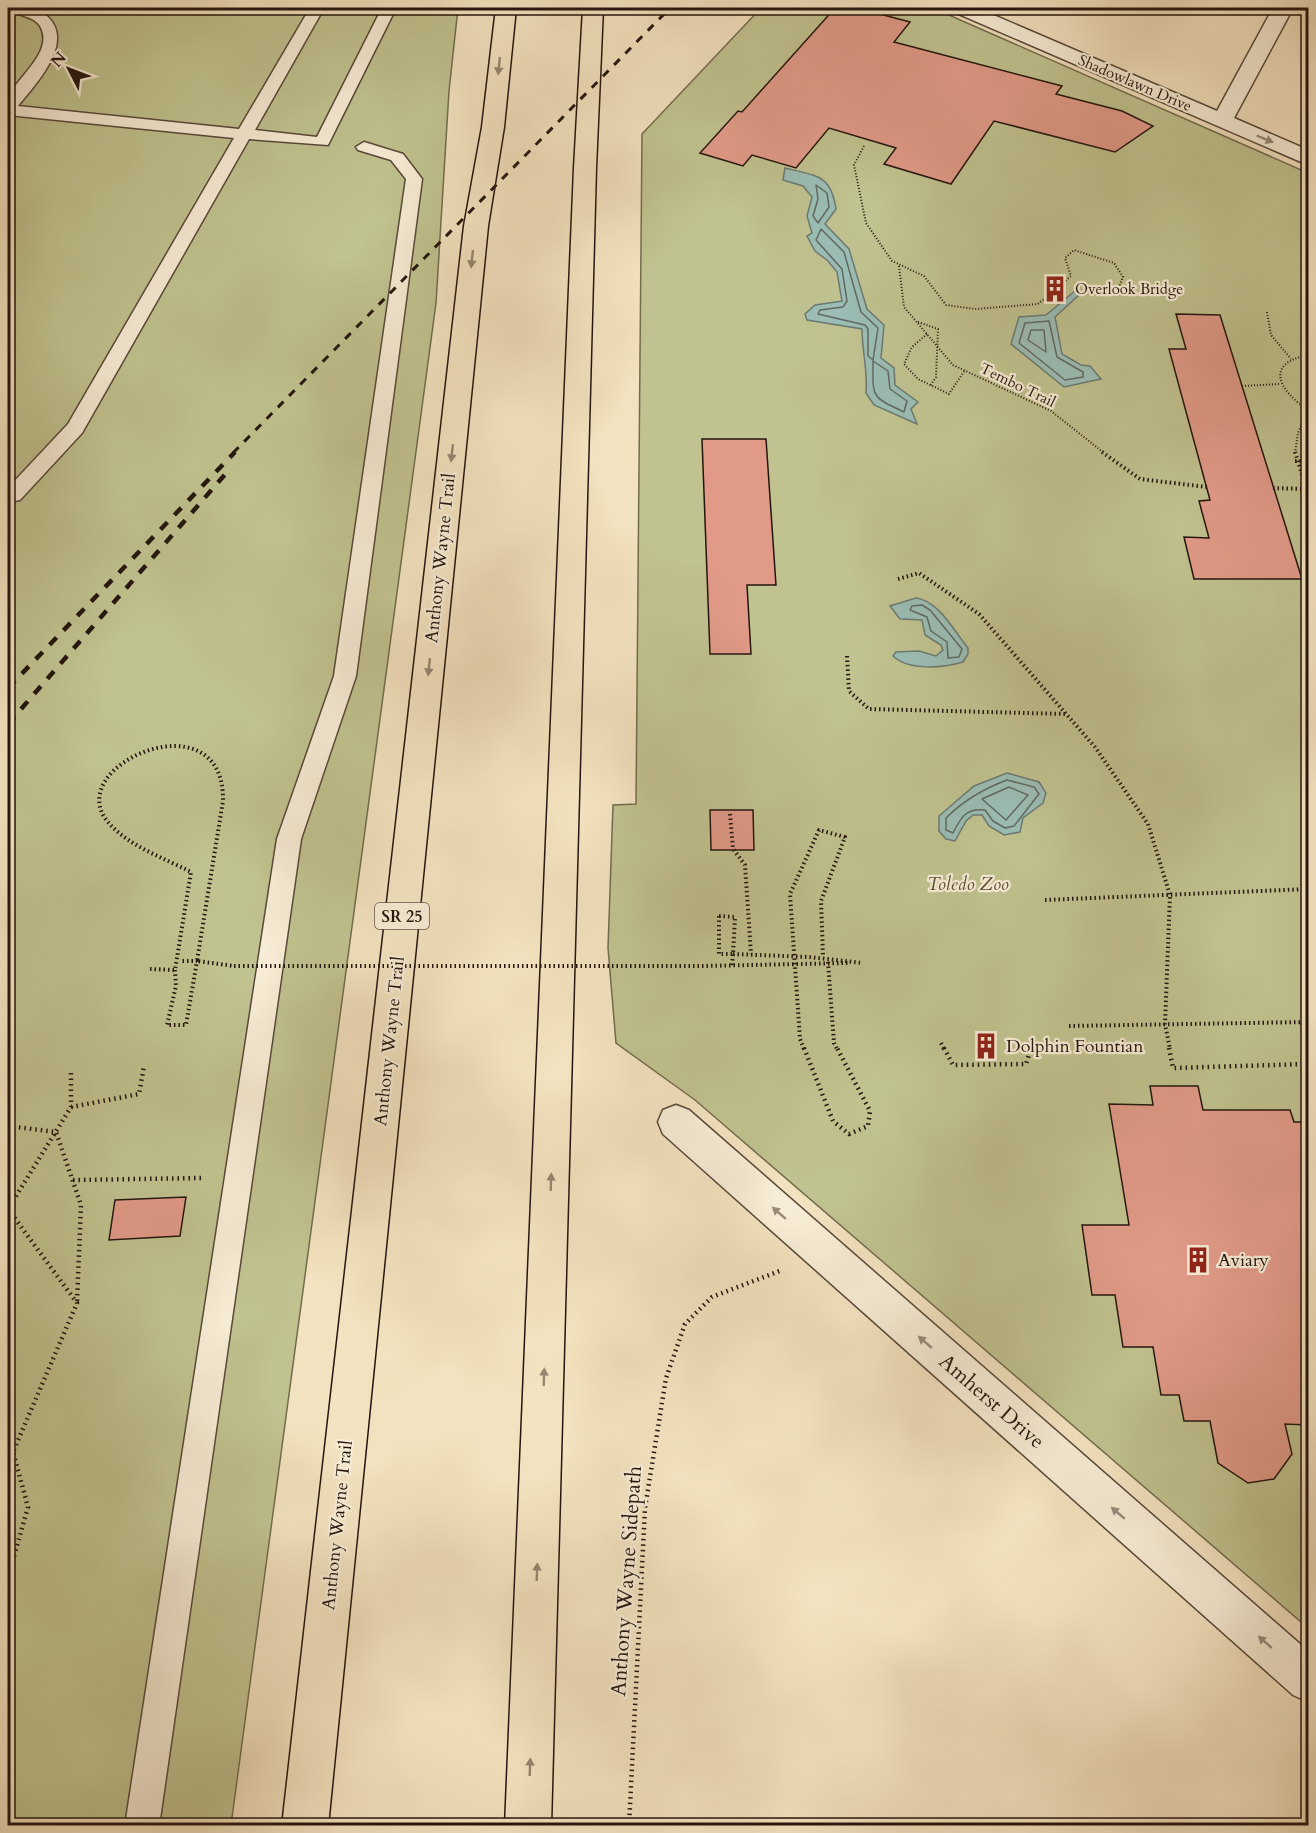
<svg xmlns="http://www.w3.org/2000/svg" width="1316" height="1833" viewBox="0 0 1316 1833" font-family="Cardo,serif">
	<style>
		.green { fill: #c0c28f; stroke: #726c4e; stroke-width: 1.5 }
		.water { fill: #9bbdb5; stroke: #6b7a72; stroke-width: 1.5 }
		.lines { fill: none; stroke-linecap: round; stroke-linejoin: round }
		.shore { stroke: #606962; stroke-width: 1.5 }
		.building { fill: #e19a88; stroke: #24150e; stroke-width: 1.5 }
		.lane-casing { stroke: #58483a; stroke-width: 3 }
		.street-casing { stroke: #58483a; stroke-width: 3 }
		.highway-casing { stroke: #24150e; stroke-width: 3 }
		.path-far2 { stroke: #24150e; stroke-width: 2; stroke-dasharray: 1 2; stroke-linecap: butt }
		.path-far1 { stroke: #24150e; stroke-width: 4; stroke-dasharray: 1.5 3; stroke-linecap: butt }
		.path { stroke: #24150e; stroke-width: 4.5; stroke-dasharray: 1.5 4; stroke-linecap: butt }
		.lane { fill: #f7ecd5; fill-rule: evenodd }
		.street { fill: #f7ecd5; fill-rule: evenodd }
		.highway { fill: #f3e2bf; fill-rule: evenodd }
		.rail-far1 { stroke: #24150e; stroke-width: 3; stroke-dasharray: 8 8; stroke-linecap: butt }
		.rail { stroke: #24150e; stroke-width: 4.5; stroke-dasharray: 10 10; stroke-linecap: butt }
		.path-bridge-far1 { stroke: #24150e; stroke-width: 4; stroke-dasharray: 1.5 3; stroke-linecap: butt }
		.path-bridge { stroke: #24150e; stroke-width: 4.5; stroke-dasharray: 1.5 4; stroke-linecap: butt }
		.oneway { fill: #96866f }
		.oneway2 { fill: #988b7b }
		.labels { text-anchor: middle; stroke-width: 4.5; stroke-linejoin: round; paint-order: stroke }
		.far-street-label { font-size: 15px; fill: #24150e; stroke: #f7ecd5 }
		.far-poi-label { font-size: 15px; fill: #24150e; stroke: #f7ecd5; text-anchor: start }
		.shield { fill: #f7ecd5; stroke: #63564a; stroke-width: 1.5 }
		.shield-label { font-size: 16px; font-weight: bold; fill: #24150e }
		.street-label { font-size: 18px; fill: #24150e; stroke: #f7ecd5 }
		.park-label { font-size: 18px; font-style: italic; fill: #5b523b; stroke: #f7ecd5 }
		.poi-label { font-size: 18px; fill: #24150e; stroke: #f7ecd5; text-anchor: start }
		.near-street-label { font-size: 21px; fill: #24150e; stroke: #f7ecd5 }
	</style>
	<rect width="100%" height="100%" fill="#f3e2bf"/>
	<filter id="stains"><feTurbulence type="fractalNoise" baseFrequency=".00333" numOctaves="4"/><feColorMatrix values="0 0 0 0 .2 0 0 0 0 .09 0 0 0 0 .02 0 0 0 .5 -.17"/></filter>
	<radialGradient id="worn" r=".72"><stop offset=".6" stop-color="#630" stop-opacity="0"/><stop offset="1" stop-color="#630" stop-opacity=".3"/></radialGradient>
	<g class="green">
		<path d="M8,8H458L449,91L436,303L231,1825L8,1826Z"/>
		<path d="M761,8H933L1308,173V1628L695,1100L616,1043L608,948L613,805L636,804L642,134Z"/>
	</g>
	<g class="water">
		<path d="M785,168C816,176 831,174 836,209L825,224L849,249L867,309L884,325L881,358L894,368L895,385L918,402L911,409L917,424L874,405L866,393C868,371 862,351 862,329L807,320L805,314L815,305L842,301L837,272L828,261L815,251L807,236L812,233L807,216L812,197L803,186L783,180Z"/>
		<path d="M1075,291L1081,293L1055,317L1062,354L1081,365L1090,366L1101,379L1064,387L1011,344L1019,317L1046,315Z"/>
		<path d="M916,598C939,601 954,631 968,648V654L963,662C943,668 909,671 893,656L896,652L919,651L936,656L943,650L941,645L925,635L922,620L900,619L890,606Z"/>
		<path d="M1007,773L1039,782L1046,793L1043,803L1023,818L1020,832L1004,835L989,826L982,815H973L966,821L955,841L946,839L939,831V816L974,786Z"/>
	</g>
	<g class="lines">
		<g class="shore">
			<path d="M816,185L827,193L829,207L818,223L813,216L818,199Z"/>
			<path d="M821,229L844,252L861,312L878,328L873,360L868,356V329L865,325L818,314L820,310L843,307L847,301L842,269L816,240Z"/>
			<path d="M1049,321L1057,357L1083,372V377L1065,380L1019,343L1025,323Z"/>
			<path d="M1031,330H1044L1046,352L1028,340Z"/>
			<path d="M873,361L888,371L890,389L907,401L904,412C870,396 873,398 873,361Z"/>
			<path d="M922,605L930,610L962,649L959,657L948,658L947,642L931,631L927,617L910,610L912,606Z"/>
			<path d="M1007,780L1034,787L1039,794L1014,826L1005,828L993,821L985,810C966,808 961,817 953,833L946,830V818C964,800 983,789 1007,780Z"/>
			<path d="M1009,787L1028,795L1006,820L982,799Z"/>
		</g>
	</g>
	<g class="building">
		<path d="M835,8H857L910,22L894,42L1062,86L1056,94L1122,111L1153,126L1115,152L994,121L951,184L884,164L896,148L829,128L796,168L752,155L743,166L700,153L738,111L742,112Z"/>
		<path d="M1176,314L1220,315L1302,579H1194L1184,537L1209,538L1199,501L1210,500L1169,349H1186Z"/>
		<path d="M702,439H766L776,585H747L751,654H710Z"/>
		<path d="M710,810H753L754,850H711Z"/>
		<path d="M1150,1086H1198L1203,1110H1290L1294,1122H1308V1425L1285,1424L1292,1454L1274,1479L1248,1483L1218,1463L1210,1421H1184L1179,1395H1161L1153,1347H1123L1115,1295H1092L1082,1225H1129L1109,1104L1153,1105Z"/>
		<path d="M186,1197L180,1236L109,1240L115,1200Z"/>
	</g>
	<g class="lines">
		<g class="lane-casing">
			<g id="lane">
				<path d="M9,8C23,6 37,7 48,17C75,43 35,85 18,106L239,129L310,8H324L255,130L317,137L382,8H396L328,145L249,139L82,433L20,500L8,502V488L68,424L234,138L8,115C8,110 7,105 8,100C12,80 56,53 40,26C33,15 17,17 9,8Z"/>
				<path d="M364,142L403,154L422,179L356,676L301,839L159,1826H125L277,839L334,676L406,179L391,160L358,150L356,147Z"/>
			</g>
		</g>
		<g class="street-casing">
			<g id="street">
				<path d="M951,8H977L1217,111L1273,8H1293L1234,118L1308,150V165L954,12Z"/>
				<path d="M676,1105L689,1110L1308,1651V1702L1293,1695L663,1134L658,1122L663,1110Z"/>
			</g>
		</g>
		<g class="highway-casing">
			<g id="highway">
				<path d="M496,8H516L504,127L488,226L328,1826H282L464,226L482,127Z"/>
				<path d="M583,8H603L596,168L551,1826H505L574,168Z"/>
			</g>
		</g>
		<g class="path-far2">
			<path d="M864,146L854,165L866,223L892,261L924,276L946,305L975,309L1038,304L1071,276L1065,258L1074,250L1114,263L1123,277L1117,292"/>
			<path d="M899,266L904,307L953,365L1051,411L1104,453"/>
			<path d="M1267,312L1271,335L1291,359"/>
			<path d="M918,322L938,329L936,377L930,386"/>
			<path d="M927,334L912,347L904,364L918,379L949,394L965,370"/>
			<path d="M1308,355C1263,364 1280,391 1308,410"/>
			<path d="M1242,386L1280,384"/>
			<path d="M1295,453L1298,433L1308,410"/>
		</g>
		<g class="path-far1">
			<path d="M1102,452L1140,479L1207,487"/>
			<path d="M1295,452L1308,493"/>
			<path d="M1295,461H1308"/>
			<path d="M1273,488L1307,489"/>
			<path d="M898,579L919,573L979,614L1095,747L1148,824L1170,895L1165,1024L1170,1049"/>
			<path d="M847,656L849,691L869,709L1066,714"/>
			<path d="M730,814L733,849L745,865L751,954"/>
			<path d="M1045,900L1308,889"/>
			<path d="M719,916L735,917L733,954H719Z"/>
			<path d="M733,954L809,957L862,963"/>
			<path d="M732,965L733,954"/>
			<path d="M702,966L849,963"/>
			<path d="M150,969L175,970L191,872C164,858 128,846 108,822C60,765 225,695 223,801L197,961L234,966"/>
			<path d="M175,970L176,986L167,1025H186L197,961H182"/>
			<path d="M1069,1026L1308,1022"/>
			<path d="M941,1043L944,1049"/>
			<path d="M1031,1049L1034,1040"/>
		</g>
		<g class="path">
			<path d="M944,1048L953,1065L1026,1064L1031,1048"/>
			<path d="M1169,1048L1173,1068L1308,1064"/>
			<path d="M71,1107L139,1094L144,1066"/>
			<path d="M8,1126L56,1132L81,1205L77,1302"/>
			<path d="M73,1180L202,1178"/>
			<path d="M8,1577L28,1507L13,1452L77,1303L8,1209L71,1107V1069"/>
			<path d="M629,1826L645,1508L666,1378L685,1324L712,1297L782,1270"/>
		</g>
		<use href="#lane" class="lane"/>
		<use href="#street" class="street"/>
		<use href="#highway" class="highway"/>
		<path class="rail-far1" d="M233,453L670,8"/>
		<g class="rail">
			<path d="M8,688L235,452"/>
			<path d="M8,724L228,471"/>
		</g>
		<g class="path-bridge-far1">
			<path d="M828,962L834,1043L837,1049"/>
			<path d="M234,966H702"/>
			<path d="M804,1049L800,1039L790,894L819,830L845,837L821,901L823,956"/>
		</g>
		<path class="path-bridge" d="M804,1048L833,1121L849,1134L868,1126L870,1111L837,1048"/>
	</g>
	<defs><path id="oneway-solid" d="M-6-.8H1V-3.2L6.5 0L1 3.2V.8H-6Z" transform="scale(1.5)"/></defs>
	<g class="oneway">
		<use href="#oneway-solid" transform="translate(499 66) rotate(96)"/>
		<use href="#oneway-solid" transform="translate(472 259) rotate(96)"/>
		<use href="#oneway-solid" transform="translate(452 453) rotate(96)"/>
		<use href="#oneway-solid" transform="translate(429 667) rotate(96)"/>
		<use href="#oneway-solid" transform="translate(551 1182) rotate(-88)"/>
		<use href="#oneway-solid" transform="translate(544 1377) rotate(-88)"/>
		<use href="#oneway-solid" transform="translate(537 1572) rotate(-88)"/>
		<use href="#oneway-solid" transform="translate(530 1767) rotate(-88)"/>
	</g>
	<g class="oneway2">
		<use href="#oneway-solid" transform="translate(1265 139) rotate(23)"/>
		<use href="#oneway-solid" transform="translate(779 1213) rotate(-139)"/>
		<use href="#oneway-solid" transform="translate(925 1342) rotate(-139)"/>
		<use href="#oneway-solid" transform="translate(1118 1513) rotate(-139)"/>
		<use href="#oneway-solid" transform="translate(1265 1642) rotate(-139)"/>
	</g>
	<defs>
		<g id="building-bare" transform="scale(2.07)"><path d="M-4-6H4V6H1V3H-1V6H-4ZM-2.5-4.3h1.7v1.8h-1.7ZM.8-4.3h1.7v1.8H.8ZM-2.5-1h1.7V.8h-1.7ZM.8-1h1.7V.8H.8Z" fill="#8f2418" stroke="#f7ecd5" stroke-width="2.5" paint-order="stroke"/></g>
	</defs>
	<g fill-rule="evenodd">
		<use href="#building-bare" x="1055" y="289"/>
		<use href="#building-bare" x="986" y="1046"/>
		<use href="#building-bare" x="1198" y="1260"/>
	</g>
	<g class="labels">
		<g class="far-street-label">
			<text transform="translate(1135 83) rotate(23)" y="5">Shadowlawn Drive</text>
			<text transform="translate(1018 385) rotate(26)" y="5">Tembo Trail</text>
		</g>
		<g class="far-poi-label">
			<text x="1075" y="294">Overlook Bridge</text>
		</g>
		<rect class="shield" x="375" y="903" width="54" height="26" rx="4.5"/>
		<g class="shield-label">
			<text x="402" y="922">SR 25</text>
		</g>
		<g class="street-label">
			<text transform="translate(440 558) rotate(-84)" y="6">Anthony Wayne Trail</text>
			<text transform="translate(389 1041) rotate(-84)" y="6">Anthony Wayne Trail</text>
			<text transform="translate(337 1525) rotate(-84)" y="6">Anthony Wayne Trail</text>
		</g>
		<g class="park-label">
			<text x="968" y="890">Toledo Zoo</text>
		</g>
		<g class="poi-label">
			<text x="1006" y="1052">Dolphin Fountian</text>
			<text x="1218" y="1266">Aviary</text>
		</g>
		<g class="near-street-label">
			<text transform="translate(992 1401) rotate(41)" y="7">Amherst Drive</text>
			<text transform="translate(626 1581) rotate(-86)" y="7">Anthony Wayne Sidepath</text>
		</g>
	</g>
	<rect width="1316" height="1833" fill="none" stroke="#f3e2bf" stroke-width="30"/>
	<rect x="9" y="9" width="1298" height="1815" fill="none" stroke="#24150e" stroke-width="3"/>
	<rect x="15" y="15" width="1286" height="1803" fill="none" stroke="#24150e" stroke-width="1.5"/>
	<g transform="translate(69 69) rotate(312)" stroke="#f7ecd5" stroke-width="4.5" paint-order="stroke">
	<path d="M0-4.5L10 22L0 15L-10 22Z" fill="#24150e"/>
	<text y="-9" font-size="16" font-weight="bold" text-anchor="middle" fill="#24150e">N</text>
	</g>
	<rect width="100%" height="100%" filter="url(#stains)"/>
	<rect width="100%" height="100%" fill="url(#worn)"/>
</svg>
